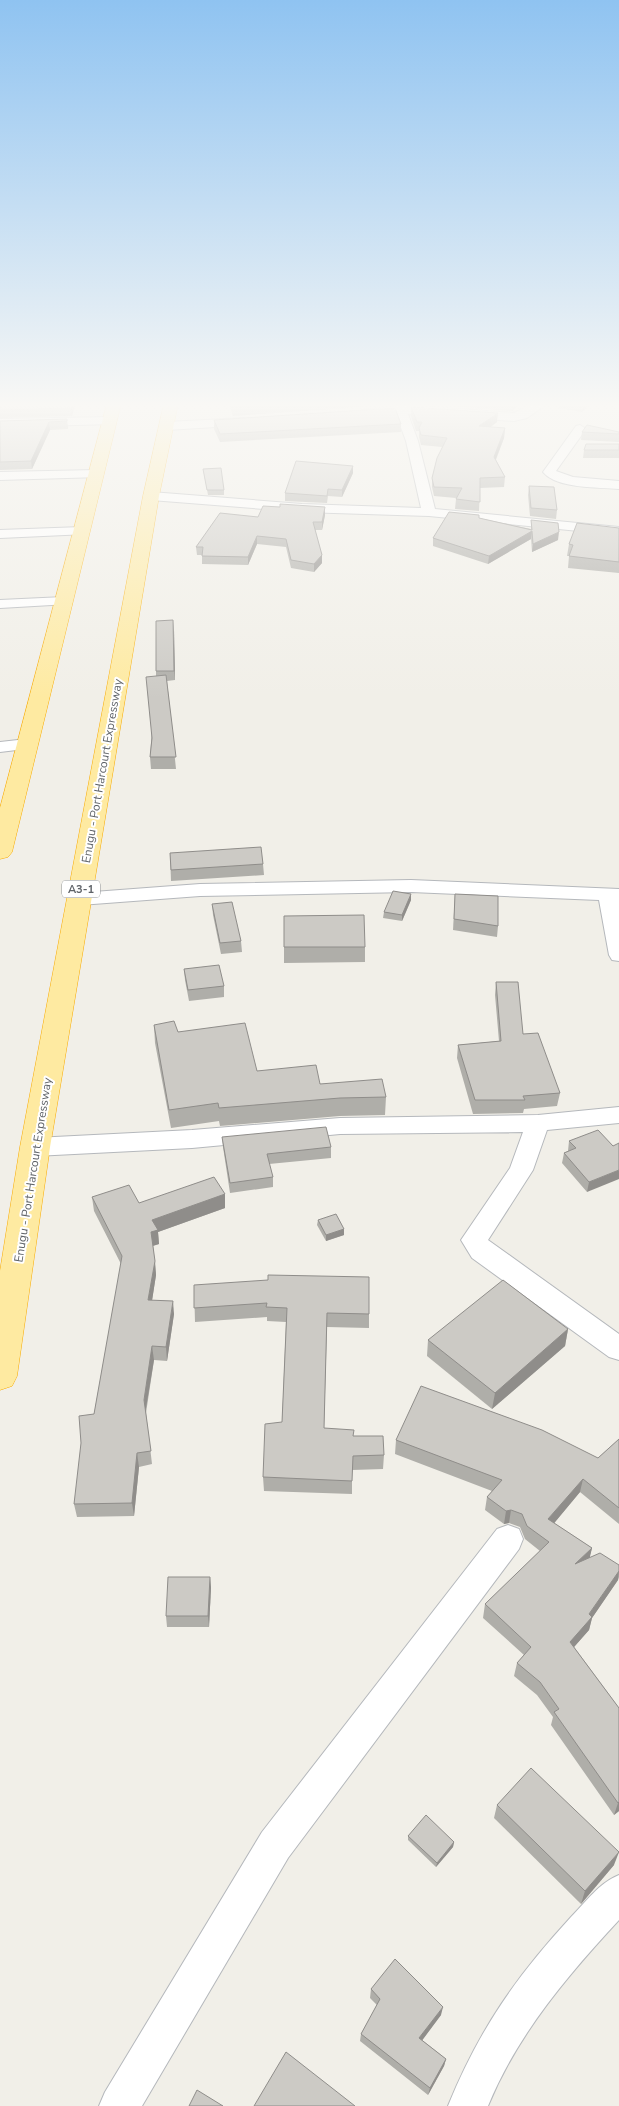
<svg xmlns="http://www.w3.org/2000/svg" width="619" height="2106" viewBox="0 0 619 2106" font-family="'Nunito Sans',sans-serif">
<rect width="100%" height="100%" fill="#f1efe8"/>
<g fill="none" stroke-linecap="round" stroke-linejoin="round">
<defs>
<g id="minor">
<polygon points="392,404 514,413 532,404 547,404 527,418 514,421 408,414 418,441 435,509 619,527 619,535 429,516 302,512 151,500 144,496 151,492 302,504 421,508 406,441 396,414 365,417 359,413 365,409 393,407"/>
<polygon points="110,417 116,421 114,424 0,427 0,419"/>
<polygon points="244,418 248,419 248,425 167,430 161,426 167,422"/>
<path d="M 580,425 L 586,429 L 556,471 L 573,477 L 619,481 L 619,489 C 598,487 557,489 543,472 L 576,426 Z"/>
<polygon points="96,470 101,471 102,474 101,477 0,480 0,472"/>
<polygon points="82,527 89,531 87,534 0,538 0,530"/>
<polygon points="64,597 71,601 69,604 0,608 0,600"/>
<polygon points="27,739 33,740 36,744 33,748 0,752 0,742"/>
<polygon points="411,880 619,889 619,961 612,960 609,955 599,900 411,892 200,896 80,905 73,903 70,899 73,895 80,893 200,884"/>
<polygon points="619,1107 619,1123 547,1130 533,1170 488,1240 619,1334 619,1360 609,1357 472,1258 461,1240 510,1168 523,1132 340,1134 192,1148 35,1156 26,1153 23,1147 26,1141 35,1138 192,1130 340,1118 538,1115"/>
<polygon points="508,1525 519,1529 523,1539 519,1549 288,1858 142,2106 99,2106 105,2092 262,1832 497,1529"/>
<path d="M 619,1875 L 619,1920 C 567,1976 517,2035 488,2106 L 448,2106 C 479,2030 515,1978 571,1917 C 586,1902 599,1883 619,1875 Z"/>
</g>
<g id="trunk">
<polygon points="107,404 121,404 12,852 8,857 0,859 0,808"/>
<polygon points="164,404 178,404 159,496 50,1147 17,1376 12,1386 0,1390 0,1271 20,1147 143,496"/>
</g>
</defs>
<use href="#minor" stroke="#b5b8bc" stroke-width="2"/>
<use href="#trunk" stroke="#f9ab00" stroke-width="1"/>
<use href="#minor" fill="#fff" fill-rule="evenodd"/>
<use href="#trunk" fill="#feeaa1" fill-rule="evenodd"/>
</g>
<g fill="#afaea9">
<polygon points="0,404 75,404 72,416 0,418"/>
<polygon points="229,404 391,404 390,405 233,416"/>
<polygon points="422,404 519,404 519,405 512,411"/>
<polygon points="559,404 591,404 582,412 559,408"/>
<polygon points="411,407 497,422 490,427 505,428 504,438 496,460 505,477 504,487 480,488 479,511 455,509 456,499 456,498 434,496 432,487 432,478 442,447 421,445 419,437 419,431 416,431 411,416"/>
<polygon points="67,419 68,427 68,429 50,430 32,469 0,470 0,421"/>
<polygon points="214,420 401,424 401,432 220,442 214,429"/>
<polygon points="582,432 619,432 619,442 581,440"/>
<polygon points="619,444 619,458 583,458 584,450"/>
<polygon points="353,466 353,473 342,497 328,496 327,503 285,501 285,493"/>
<polygon points="203,469 224,490 224,495 208,495"/>
<polygon points="529,486 557,510 556,519 530,516 528,495"/>
<polygon points="325,515 322,530 315,530 322,563 314,572 291,568 286,547 257,544 248,565 202,564 202,555 197,555 196,547 258,517"/>
<polygon points="479,518 531,529 531,520 558,540 532,552 531,539 488,564 433,546 433,538"/>
<polygon points="619,528 619,573 568,568 569,556 567,556 569,544"/>
<polygon points="174,630 175,680 167,681 176,769 151,769 150,757 156,676 156,671"/>
<polygon points="170,853 263,864 264,875 171,881"/>
<polygon points="411,894 411,900 402,921 383,918 384,912"/>
<polygon points="455,894 498,926 497,937 453,930"/>
<polygon points="212,904 241,941 242,952 221,954 213,915"/>
<polygon points="284,947 365,947 365,962 284,963"/>
<polygon points="184,969 224,986 224,997 189,1001 185,980"/>
<polygon points="496,982 523,1034 560,1093 557,1106 524,1109 523,1113 473,1114 457,1058 458,1045 499,1041 495,995"/>
<polygon points="154,1025 178,1032 257,1071 386,1097 385,1115 340,1116 220,1126 219,1121 171,1128 155,1043"/>
<polygon points="222,1137 331,1147 331,1158 269,1164 273,1177 273,1187 230,1193 223,1147"/>
<polygon points="569,1141 613,1146 587,1192 562,1163 564,1153 568,1151"/>
<polygon points="225,1194 225,1208 158,1232 159,1244 153,1246 156,1275 152,1300 174,1314 167,1361 154,1360 146,1413 152,1464 139,1467 134,1516 77,1517 74,1504 94,1414 121,1264 94,1211 92,1197 139,1203"/>
<polygon points="318,1220 344,1229 344,1235 326,1241 317,1225"/>
<polygon points="194,1285 369,1314 369,1328 327,1327 324,1428 353,1436 384,1455 383,1469 352,1470 352,1494 264,1491 263,1477 282,1422 286,1322 267,1321 267,1317 195,1322"/>
<polygon points="568,1329 565,1346 492,1409 427,1356 428,1340"/>
<polygon points="619,1439 619,1524 580,1492 554,1523 592,1548 589,1558 619,1565 619,1577 618,1580 592,1618 589,1630 574,1647 619,1708 619,1811 614,1815 551,1725 553,1717 537,1695 514,1676 517,1663 524,1655 483,1618 485,1604 540,1551 525,1539 520,1527 509,1523 504,1524 485,1510 487,1497 492,1491 395,1454 396,1440 598,1458"/>
<polygon points="210,1577 211,1588 209,1627 167,1627 166,1616"/>
<polygon points="497,1805 614,1865 581,1904 494,1818"/>
<polygon points="408,1836 454,1842 453,1847 436,1867 408,1840"/>
<polygon points="371,1989 441,2015 422,2040 446,2059 444,2066 428,2095 360,2041 361,2034 377,2005 370,1998"/>
</g>
<g fill="#8f8d8a">
<polygon points="72,404 75,404 72,416 71,408"/>
<polygon points="512,404 519,404 519,405 512,411"/>
<polygon points="583,404 591,404 582,412"/>
<polygon points="498,413 497,422 479,436 479,426"/>
<polygon points="49,422 50,430 32,469 31,461"/>
<polygon points="505,428 504,438 493,466 494,457"/>
<polygon points="353,466 353,473 342,497 342,490"/>
<polygon points="325,507 325,515 322,530 322,522"/>
<polygon points="532,531 531,539 488,564 489,556"/>
<polygon points="559,532 558,540 532,552 533,544"/>
<polygon points="257,536 257,544 248,565 248,557"/>
<polygon points="322,555 322,563 314,572 314,564"/>
<polygon points="173,620 174,630 175,680 174,671"/>
<polygon points="411,894 411,900 402,921 402,915"/>
<polygon points="619,1170 619,1179 587,1192 589,1182"/>
<polygon points="225,1194 225,1208 158,1232 159,1244 152,1246 151,1232 152,1220"/>
<polygon points="344,1229 344,1235 326,1241 326,1235"/>
<polygon points="155,1261 156,1275 150,1314 148,1300"/>
<polygon points="173,1301 174,1314 167,1361 166,1347"/>
<polygon points="568,1329 565,1346 492,1409 495,1393"/>
<polygon points="152,1346 154,1360 145,1414 144,1400"/>
<polygon points="137,1453 139,1467 134,1516 132,1503"/>
<polygon points="583,1479 580,1492 546,1533 548,1519"/>
<polygon points="511,1510 509,1523 504,1524 506,1511"/>
<polygon points="592,1548 589,1561 575,1564"/>
<polygon points="619,1571 618,1580 592,1618 589,1630 567,1655 570,1642"/>
<polygon points="210,1577 211,1588 209,1627 208,1616"/>
<polygon points="619,1802 619,1811 614,1815 618,1803"/>
<polygon points="454,1842 453,1847 436,1867 437,1863"/>
<polygon points="619,1852 614,1865 581,1904 585,1891"/>
<polygon points="443,2007 441,2015 418,2046 419,2038"/>
<polygon points="446,2059 444,2066 428,2095 430,2088"/>
</g>
<g fill="#cccac5" stroke="#8f8d8a">
<polygon points="0,404 72,404 71,408 0,410"/>
<polygon points="231,404 280,404 232,407"/>
<polygon points="411,407 498,413 479,426 505,428 494,457 505,477 480,478 480,502 456,499 462,488 434,487 432,478 437,458 447,438 421,435 419,428 422,422 417,422"/>
<polygon points="395,408 401,424 220,434 214,420"/>
<polygon points="67,419 67,421 49,422 31,461 0,462 0,421"/>
<polygon points="587,425 619,432 619,434 582,432"/>
<polygon points="586,444 619,444 619,450 584,450"/>
<polygon points="296,461 353,466 342,490 328,489 327,496 285,493"/>
<polygon points="221,468 224,490 207,490 203,469"/>
<polygon points="529,486 554,487 557,510 531,508"/>
<polygon points="280,504 325,507 322,522 313,522 322,555 314,564 291,560 286,539 257,536 248,557 202,556 203,547 196,547 220,513 258,517 263,506 280,507"/>
<polygon points="449,512 479,515 479,518 532,530 531,520 558,523 559,532 533,544 532,531 489,556 433,538"/>
<polygon points="577,523 619,528 619,562 569,556 573,545 569,544"/>
<polygon points="173,620 174,671 156,671 156,621"/>
<polygon points="166,675 176,757 150,757 152,738 146,677"/>
<polygon points="261,847 263,864 171,870 170,853"/>
<polygon points="393,891 411,894 402,915 384,912"/>
<polygon points="455,894 498,896 498,926 454,919"/>
<polygon points="232,902 241,941 220,943 212,904"/>
<polygon points="364,915 365,947 284,947 284,916"/>
<polygon points="219,965 224,986 188,990 184,969"/>
<polygon points="496,982 518,982 523,1034 538,1033 560,1093 523,1096 525,1100 475,1100 458,1045 501,1041"/>
<polygon points="174,1021 178,1032 245,1023 257,1071 316,1065 320,1084 382,1079 386,1097 340,1098 219,1108 218,1103 169,1110 154,1025"/>
<polygon points="326,1127 331,1147 267,1154 273,1177 230,1183 222,1137"/>
<polygon points="598,1130 613,1146 619,1143 619,1170 589,1182 564,1153 576,1148 569,1141"/>
<polygon points="214,1177 225,1194 152,1220 158,1230 151,1232 155,1261 148,1300 173,1301 166,1347 152,1346 144,1400 151,1451 137,1453 132,1503 74,1504 81,1443 79,1416 94,1414 122,1256 92,1197 129,1185 139,1203"/>
<polygon points="336,1214 344,1229 326,1235 318,1220"/>
<polygon points="268,1275 369,1277 369,1314 327,1313 324,1428 354,1430 353,1436 383,1436 384,1455 353,1456 352,1481 263,1477 265,1424 282,1422 287,1308 266,1307 267,1303 194,1308 194,1285 268,1280"/>
<polygon points="503,1280 568,1329 495,1393 428,1340"/>
<polygon points="421,1386 542,1430 598,1458 619,1439 619,1508 583,1479 548,1519 592,1548 575,1564 600,1553 619,1565 619,1571 589,1614 592,1617 570,1642 619,1708 619,1802 618,1803 554,1712 559,1709 540,1682 517,1663 531,1647 485,1604 549,1542 527,1526 522,1514 511,1510 506,1511 487,1497 502,1480 396,1440"/>
<polygon points="168,1577 210,1577 208,1616 166,1616"/>
<polygon points="531,1768 619,1852 585,1891 497,1805"/>
<polygon points="426,1815 454,1842 437,1863 408,1836"/>
<polygon points="395,1959 443,2007 419,2038 446,2059 430,2088 361,2034 380,1999 371,1989"/>
<polygon points="286,2052 355,2106 254,2106"/>
<polygon points="197,2090 223,2106 189,2106"/>
</g>
<linearGradient id="sky" x2="0" y2="1"><stop stop-color="#8fc3f1"/><stop offset="0.58" stop-color="#f9f8f5"/><stop offset="1" stop-color="#f9f8f5" stop-opacity="0"/></linearGradient>
<rect width="619" height="699" fill="url(#sky)"/>
<g text-anchor="middle" stroke-width="4" stroke-linejoin="round" paint-order="stroke">
<rect fill="#fff" stroke="#8f9295" stroke-width="1" x="62" y="880.5" width="38" height="17" rx="4"/>
<g font-size="11" font-weight="bold" fill="#5f6368">
<text x="81" y="893">A3-1</text>
</g>
<g font-size="12" fill="#5f6368" stroke="#fff">
<text transform="translate(102 771) rotate(-80)" y="4">Enugu - Port Harcourt Expressway</text>
<text transform="translate(33 1170) rotate(-81)" y="4">Enugu - Port Harcourt Expressway</text>
</g>
</g>
</svg>
